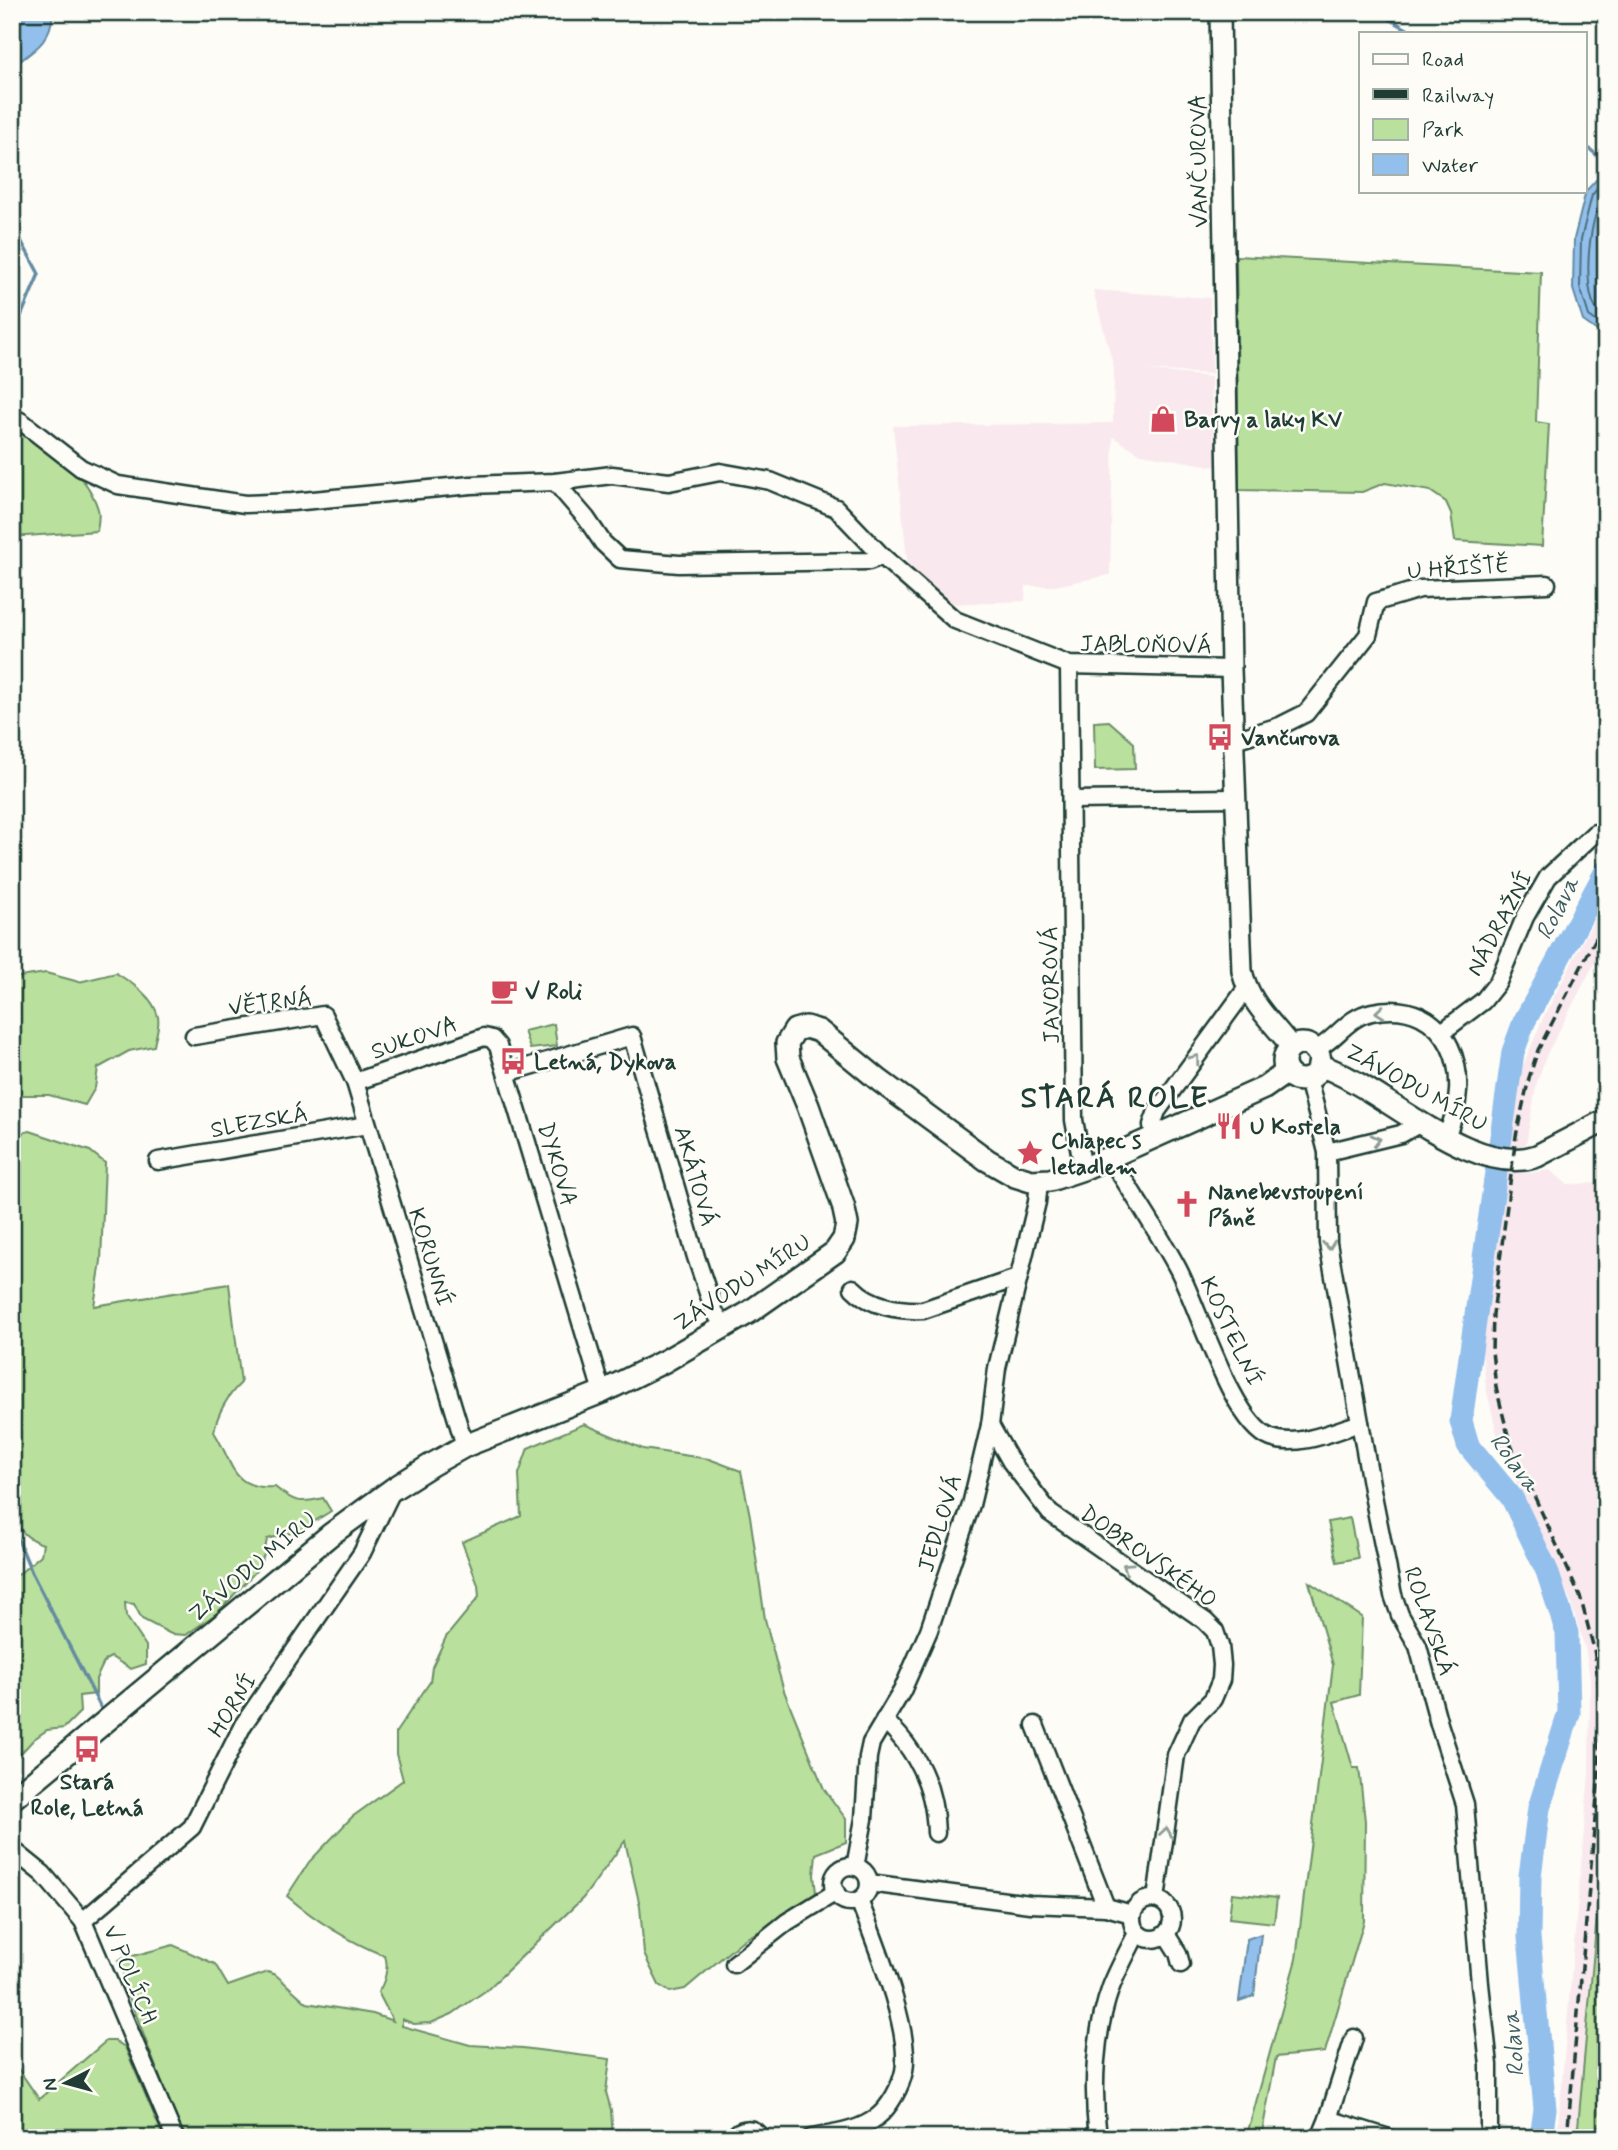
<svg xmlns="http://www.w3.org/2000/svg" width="1618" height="2150" viewBox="0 0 1618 2150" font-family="Mynerve,sans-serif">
<rect width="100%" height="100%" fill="#fdfcf7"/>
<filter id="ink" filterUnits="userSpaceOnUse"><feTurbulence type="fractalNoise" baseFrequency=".0143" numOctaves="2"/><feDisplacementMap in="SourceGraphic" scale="14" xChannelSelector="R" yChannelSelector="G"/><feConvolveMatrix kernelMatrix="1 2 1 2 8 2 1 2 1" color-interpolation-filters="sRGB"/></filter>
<g filter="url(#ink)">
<g fill="#f9e9ee">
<polygon points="1093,290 1210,298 1212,374 1144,370 1211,377 1212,414 1217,467 1141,454 1113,437 1110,575 1055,586 1026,586 1025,601 947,604 908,568 893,426 1113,423 1114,368"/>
<polygon points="1606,897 1606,941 1547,1054 1537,1082 1521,1172 1530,1173 1550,1170 1567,1184 1606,1183 1606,1838 1597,1904 1577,2138 1557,2138 1589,1773 1590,1679 1585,1648 1570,1600 1500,1446 1486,1388 1482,1351 1483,1313 1503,1158 1518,1077 1543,1018"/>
</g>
<g fill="#b9e09c" stroke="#6c8e68" stroke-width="2">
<polygon points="1236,256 1541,272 1536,422 1549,424 1542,546 1455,541 1451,513 1446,502 1430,491 1385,483 1362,492 1239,490"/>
<path d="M 12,423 C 45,444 86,469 98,509 C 100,515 98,524 97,531 L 12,537 Z"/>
<polygon points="1109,721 1134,743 1135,769 1095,770 1094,722"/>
<path d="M 46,973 L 79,982 L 116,973 C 132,983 154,997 158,1017 C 160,1026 155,1038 154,1046 L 129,1051 L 98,1068 L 95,1088 L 85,1105 L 49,1095 L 12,1095 L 12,978 Z"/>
<polygon points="554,1024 557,1046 530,1049 524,1031"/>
<path d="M 30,1131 L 90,1151 L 105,1163 L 101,1261 L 94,1306 L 229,1284 L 241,1383 C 228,1395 217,1414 214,1432 C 234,1463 230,1490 275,1487 C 293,1502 300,1504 323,1498 L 331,1511 L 299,1531 L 267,1539 L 264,1555 L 256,1571 L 217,1613 L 186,1635 L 171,1634 L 142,1619 L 134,1604 L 125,1603 L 126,1616 L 146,1646 L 146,1664 L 131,1669 L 111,1657 L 105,1660 L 96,1679 L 96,1694 L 79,1696 L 80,1712 L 64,1728 L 47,1730 L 34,1739 L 12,1763 L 12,1580 L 41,1555 L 43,1544 C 29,1540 18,1530 12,1515 L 12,1135 Z"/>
<path d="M 584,1424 L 643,1449 L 709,1459 L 741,1471 L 750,1516 L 765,1619 L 778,1670 L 784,1691 L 824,1789 L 846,1819 L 846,1842 L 816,1854 L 814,1875 L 816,1893 L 780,1920 L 743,1940 L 685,1989 L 670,1992 L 659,1985 L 644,1954 L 640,1906 L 625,1841 L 583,1898 L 488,1989 L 452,2014 L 431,2023 L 414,2024 L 402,2019 L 402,2026 L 470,2045 L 523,2048 L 610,2059 L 606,2092 L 611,2110 L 613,2138 L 187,2138 L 175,2117 L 128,1994 L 125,1978 L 118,1960 L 173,1945 L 215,1964 L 228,1986 L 268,1972 L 276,1975 L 307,2003 L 373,2014 L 393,2021 L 378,1992 C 385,1983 389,1966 385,1956 C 348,1941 316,1921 287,1896 L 309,1862 L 352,1817 L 403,1780 L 396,1754 L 396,1732 L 430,1682 L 432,1667 L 446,1637 L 479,1597 L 478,1585 L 462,1542 L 521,1516 L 519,1474 L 528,1448 Z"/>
<polygon points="1350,1518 1358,1558 1337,1562 1328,1522"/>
<polygon points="1309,1582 1362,1617 1359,1695 1334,1702 1353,1768 1359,1768 1365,1821 1364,1921 1325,2052 1276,2057 1261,2138 1246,2138 1296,1959 1333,1665"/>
<polygon points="1604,1838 1606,2138 1577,2138"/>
<polygon points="1232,1893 1277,1898 1274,1923 1229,1918"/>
<polygon points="106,2041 115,2041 125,2047 164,2138 12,2138 12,2060 39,2099"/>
</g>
<g fill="#92bfec" stroke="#648ba2" stroke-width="2">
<path d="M 12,12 L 53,12 C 51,42 35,50 12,67 Z"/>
<polygon points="1606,169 1606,333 1603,335 1583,321 1573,289 1574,239 1586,191"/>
<polygon points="1261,1934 1254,1996 1239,2001 1247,1939"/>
</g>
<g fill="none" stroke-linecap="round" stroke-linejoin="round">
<g stroke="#4d717e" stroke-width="2">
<polyline points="1606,179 1592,195 1581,239 1580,287 1589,316 1606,328"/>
<path d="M 1606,192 C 1589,212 1581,289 1597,310 C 1597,311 1605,317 1606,317"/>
<path d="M 1606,220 C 1599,248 1596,276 1606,304"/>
</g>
<g stroke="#648ba2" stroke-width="3.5">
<polyline points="1377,12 1414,33"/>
<polyline points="1585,145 1606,163"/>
<polyline points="12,224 39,274 21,316 12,328"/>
<polyline points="12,1525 32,1573 104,1714"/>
</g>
<polyline stroke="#92bfec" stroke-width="23" points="1541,2138 1545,2109 1529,1937 1530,1876 1539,1808 1569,1713 1567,1633 1547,1571 1512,1498 1468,1445 1461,1421 1513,1052 1524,1022 1606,871"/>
<defs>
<g id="minor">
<polyline points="12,417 22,422 81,468 118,485 245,504 292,502 471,485 555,482 612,475 669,482 720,472 770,481 836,508 882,556 955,620 1069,665 1231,669"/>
<polyline points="555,482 586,518 603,543 620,559 679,564 869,561 882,556"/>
<polyline points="1069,665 1074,1120 1083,1169"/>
<polyline points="1234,740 1280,726 1306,713 1368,635 1376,602 1420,589 1547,584"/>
<polyline points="1072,800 1235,798"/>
<polyline points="1442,1032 1483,1001 1498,982 1525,917 1548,877 1595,833"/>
<polyline points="194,1036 323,1015 355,1082 465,1446"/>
<path d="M 1315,1050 C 1336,1040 1347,1017 1372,1012 C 1450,996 1477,1078 1445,1137"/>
<polyline points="507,1073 632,1036 696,1257 714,1311 724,1326"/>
<polyline points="1308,1079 1327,1152 1328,1243 1373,1495 1393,1595 1400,1615 1418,1646 1439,1724 1465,1804 1480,1984 1489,2065 1489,2138"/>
<polyline points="355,1082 484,1037 492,1039 498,1046 602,1392"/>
<polyline points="1154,1138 1152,1125 1157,1111 1246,989"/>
<polyline points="1327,1152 1401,1134 1422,1122"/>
<path d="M 1110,1158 C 1133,1194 1157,1230 1177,1267 C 1198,1305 1232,1424 1271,1438 C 1298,1448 1335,1431 1360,1423"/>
<polyline points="158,1161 367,1125"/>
<path d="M 853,1288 C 870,1306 899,1311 923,1310 L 1017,1278"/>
<polyline points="990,1425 1011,1462 1050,1513 1205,1621 1215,1631 1220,1646 1222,1665 1221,1680 1213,1699 1192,1720 1176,1755 1156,1899"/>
<path d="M 884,1720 C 917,1750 935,1788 936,1833"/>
<polyline points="1035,1725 1106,1907"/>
<polyline points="12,1849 43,1874 83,1921 175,2138"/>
<circle cx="851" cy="1884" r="18"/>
<polyline points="855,1867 864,1819 868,1757 871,1743 902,1691 929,1630 971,1505 990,1425 997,1368 1037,1202 1039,1181"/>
<polyline points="869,1883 1030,1904 1106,1907 1132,1914"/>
<circle cx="1152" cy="1919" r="20"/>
<polyline points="83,1921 192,1827 243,1725 362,1553 392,1491"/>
<polyline points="1166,1934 1178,1953 1181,1964"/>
<polyline points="734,1964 787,1922 836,1892"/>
<polyline points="1354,2038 1328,2119 1389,2138"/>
<path d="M 733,2138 C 740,2127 754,2126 761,2138"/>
<path d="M 811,2138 C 833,2134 860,2131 877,2117 C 890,2107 901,2086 904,2071 C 912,2030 874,1940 859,1900"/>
<path d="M 1098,2138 C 1092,2089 1094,2034 1111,1987 C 1118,1969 1128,1951 1137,1933"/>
<polyline points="1320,2138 1328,2119"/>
</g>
<path id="tertiary" d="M 1220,12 L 1231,669 L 1242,971 C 1250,1005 1272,1021 1292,1048"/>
<g id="secondary">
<circle cx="1302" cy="1062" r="18"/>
<path d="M 1319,1065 C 1382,1086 1471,1179 1537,1156 L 1606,1120"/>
<polyline points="12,1799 330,1535 393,1489 431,1465 465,1446 602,1392 665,1361 748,1313 835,1252 844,1239 847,1224 843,1205 808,1106 788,1058 787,1043 795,1030 806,1027 819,1031 880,1081 987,1160 1015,1176 1031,1181 1050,1180 1083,1169 1264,1088 1287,1072"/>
</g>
</defs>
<use href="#minor" stroke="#1f3d34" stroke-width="21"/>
<use href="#tertiary" stroke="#1f3d34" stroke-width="24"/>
<use href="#secondary" stroke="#1f3d34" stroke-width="26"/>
<use href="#minor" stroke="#fdfcf7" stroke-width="16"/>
<use href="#tertiary" stroke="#fdfcf7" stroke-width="19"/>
<use href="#secondary" stroke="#fdfcf7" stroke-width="21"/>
<polyline stroke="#1f3d34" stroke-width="3.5" stroke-dasharray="10 5" stroke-linecap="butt" points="1567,2138 1599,1774 1600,1694 1594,1649 1580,1596 1510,1443 1496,1387 1492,1351 1493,1314 1516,1136 1529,1078 1538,1050 1606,919"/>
</g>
<defs><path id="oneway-chevron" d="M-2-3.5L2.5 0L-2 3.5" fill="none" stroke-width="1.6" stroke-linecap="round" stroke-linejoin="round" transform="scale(1.75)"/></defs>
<g stroke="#8e9c96">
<use href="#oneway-chevron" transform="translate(1380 1012) rotate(175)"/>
<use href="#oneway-chevron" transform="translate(1195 1059) rotate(-53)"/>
<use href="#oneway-chevron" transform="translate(1376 1140) rotate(-14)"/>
<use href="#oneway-chevron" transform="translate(1329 1245) rotate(84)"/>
<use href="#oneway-chevron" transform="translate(1127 1567) rotate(-146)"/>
<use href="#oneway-chevron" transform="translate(1166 1832) rotate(-81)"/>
</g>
</g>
<defs>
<symbol id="shop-bare" viewBox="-9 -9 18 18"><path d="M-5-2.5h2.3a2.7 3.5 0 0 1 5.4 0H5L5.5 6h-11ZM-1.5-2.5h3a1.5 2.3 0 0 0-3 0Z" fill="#d1495b" stroke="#fdfcf7" stroke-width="2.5" paint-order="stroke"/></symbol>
<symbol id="bus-bare" viewBox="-9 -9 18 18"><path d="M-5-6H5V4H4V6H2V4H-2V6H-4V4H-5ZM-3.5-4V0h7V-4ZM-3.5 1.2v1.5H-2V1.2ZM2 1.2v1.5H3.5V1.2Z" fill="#d1495b" stroke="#fdfcf7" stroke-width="2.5" paint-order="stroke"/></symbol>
<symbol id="cafe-bare" viewBox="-9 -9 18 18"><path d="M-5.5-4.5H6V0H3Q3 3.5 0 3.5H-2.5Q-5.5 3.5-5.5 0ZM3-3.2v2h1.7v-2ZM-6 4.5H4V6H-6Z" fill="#d1495b" stroke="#fdfcf7" stroke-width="2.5" paint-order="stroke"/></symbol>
<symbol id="restaurant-bare" viewBox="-9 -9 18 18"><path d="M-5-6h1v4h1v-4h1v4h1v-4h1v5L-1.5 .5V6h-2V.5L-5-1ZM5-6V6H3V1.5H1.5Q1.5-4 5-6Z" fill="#d1495b" stroke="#fdfcf7" stroke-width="2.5" paint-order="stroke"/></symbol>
<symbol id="sight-bare" viewBox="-9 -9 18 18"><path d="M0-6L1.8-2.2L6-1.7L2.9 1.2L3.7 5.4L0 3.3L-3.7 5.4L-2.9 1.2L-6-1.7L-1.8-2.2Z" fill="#d1495b" stroke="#fdfcf7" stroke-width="2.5" paint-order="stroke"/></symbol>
<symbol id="church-bare" viewBox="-9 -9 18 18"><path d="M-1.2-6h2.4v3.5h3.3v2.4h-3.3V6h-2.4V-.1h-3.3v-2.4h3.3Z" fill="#d1495b" stroke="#fdfcf7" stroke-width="2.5" paint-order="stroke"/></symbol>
</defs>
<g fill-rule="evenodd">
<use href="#shop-bare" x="1144" y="400" width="38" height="38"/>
<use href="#bus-bare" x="1201" y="718" width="38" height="38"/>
<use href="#cafe-bare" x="485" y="972" width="38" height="38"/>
<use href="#bus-bare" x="494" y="1042" width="38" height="38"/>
<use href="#restaurant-bare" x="1210" y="1107" width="38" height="38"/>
<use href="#sight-bare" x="1011" y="1134" width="38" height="38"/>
<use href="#church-bare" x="1168" y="1185" width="38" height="38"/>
<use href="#bus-bare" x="68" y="1730" width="38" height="38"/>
</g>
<g text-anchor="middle" stroke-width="5" stroke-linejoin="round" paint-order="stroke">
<g font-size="23" fill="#1f3d34" stroke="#fdfcf7">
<text transform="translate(1198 161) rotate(-91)" y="8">VANČUROVA</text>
<text transform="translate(1458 567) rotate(-4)" y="8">U HŘIŠTĚ</text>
<text transform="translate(1146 644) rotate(1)" y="8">JABLOŇOVÁ</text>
<text transform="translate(1499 923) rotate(-62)" y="8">NÁDRAŽNÍ</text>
<text transform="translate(1050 985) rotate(-91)" y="8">JAVOROVÁ</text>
<text transform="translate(270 1002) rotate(-7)" y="8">VĚTRNÁ</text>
<text transform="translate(414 1037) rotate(-19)" y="8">SUKOVA</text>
<text transform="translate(1417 1087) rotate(29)" y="8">ZÁVODU MÍRU</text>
<text transform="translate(259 1121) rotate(-10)" y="8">SLEZSKÁ</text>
<text transform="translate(558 1164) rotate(73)" y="8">DYKOVA</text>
<text transform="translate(696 1176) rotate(74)" y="8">AKÁTOVÁ</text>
<text transform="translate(431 1257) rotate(73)" y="8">KORUNNÍ</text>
<text transform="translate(742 1282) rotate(-33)" y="8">ZÁVODU MÍRU</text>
<text transform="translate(1232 1331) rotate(65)" y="8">KOSTELNÍ</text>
<text transform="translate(939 1523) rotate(-73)" y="8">JEDLOVÁ</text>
<text transform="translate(1149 1556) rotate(35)" y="8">DOBROVSKÉHO</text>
<text transform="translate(252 1566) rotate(-40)" y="8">ZÁVODU MÍRU</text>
<text transform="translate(1430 1621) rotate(71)" y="8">ROLAVSKÁ</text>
<text transform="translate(232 1705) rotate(-58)" y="8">HORNÍ</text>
<text transform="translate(131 1974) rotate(67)" y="8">V POLÍCH</text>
</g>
<g font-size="23" font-weight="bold" fill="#1f3d34" stroke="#fdfcf7" text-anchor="start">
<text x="1184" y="427">Barvy a laky KV</text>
<text x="1241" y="745">Vančurova</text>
<text x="525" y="999">V Roli</text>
<text x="534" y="1069">Letná, Dykova</text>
<text x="1250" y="1134">U Kostela</text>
<text x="1051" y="1148">Chlapec s<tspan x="1051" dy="26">letadlem</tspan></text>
<text x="1208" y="1199">Nanebevstoupení<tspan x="1208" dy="26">Páně</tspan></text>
<text x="87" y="1789" text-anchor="middle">Stará<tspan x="87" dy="26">Role, Letná</tspan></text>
</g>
<g font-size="24" font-style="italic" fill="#3c5e62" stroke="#fdfcf7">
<text transform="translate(1557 908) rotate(-63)" y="8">Rolava</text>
<text transform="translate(1515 1462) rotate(54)" y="8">Rolava</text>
<text transform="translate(1513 2044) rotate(-95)" y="8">Rolava</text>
</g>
<g font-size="30" font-weight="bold" letter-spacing="2" fill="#1f3d34" stroke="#fdfcf7">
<text x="1115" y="1107">STARÁ ROLE</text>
</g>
</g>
<rect width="1618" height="2150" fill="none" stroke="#fdfcf7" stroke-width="42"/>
<rect x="21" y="21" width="1576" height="2108" fill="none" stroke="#1f3d34" stroke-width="2.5" filter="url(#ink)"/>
<rect x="1359" y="32" width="228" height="161" fill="#fdfcf7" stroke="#a4b0a9" stroke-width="2"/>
<rect x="1373" y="54" width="35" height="10" fill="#fdfcf7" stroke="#a4b0a9" stroke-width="2"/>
<text x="1422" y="66" font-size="21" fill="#1f3d34">Road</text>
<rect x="1373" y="89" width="35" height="10" fill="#1f3d34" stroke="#a4b0a9" stroke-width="2"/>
<text x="1422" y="102" font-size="21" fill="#1f3d34">Railway</text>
<rect x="1373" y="119" width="35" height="21" fill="#b9e09c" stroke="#a4b0a9" stroke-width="2"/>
<text x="1422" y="136" font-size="21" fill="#1f3d34">Park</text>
<rect x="1373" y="154" width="35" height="21" fill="#92bfec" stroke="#a4b0a9" stroke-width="2"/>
<text x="1422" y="172" font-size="21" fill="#1f3d34">Water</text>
<g transform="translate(66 2083) rotate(264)" stroke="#fdfcf7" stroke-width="5" paint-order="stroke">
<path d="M0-5L12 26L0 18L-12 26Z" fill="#1f3d34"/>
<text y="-10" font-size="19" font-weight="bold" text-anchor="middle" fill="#1f3d34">N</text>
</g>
</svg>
